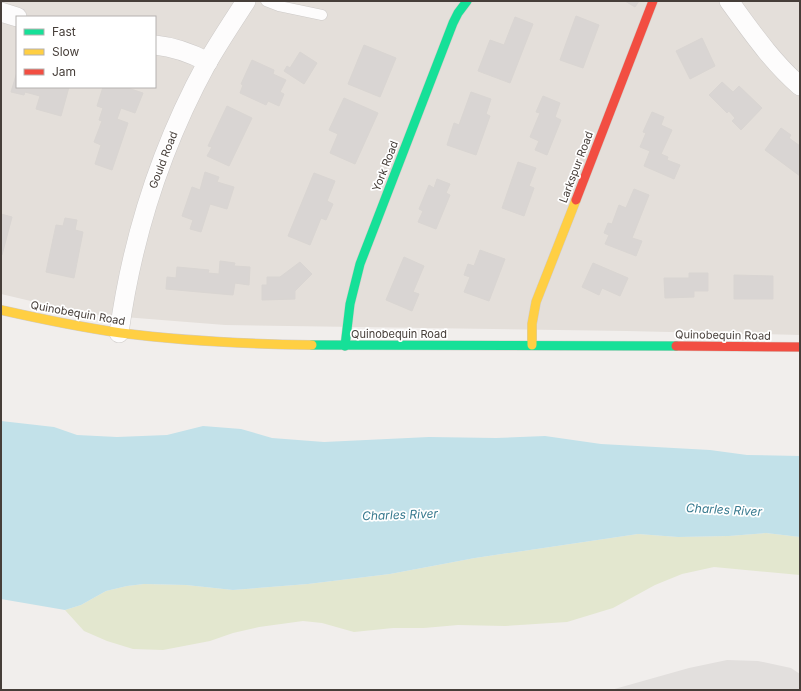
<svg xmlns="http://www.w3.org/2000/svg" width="801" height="691" viewBox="0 0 801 691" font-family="Inter,sans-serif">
<rect width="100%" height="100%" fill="#f1eeec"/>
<path fill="#e4dfda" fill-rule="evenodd" d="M 1,1 L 800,1 L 800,335 L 627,331 L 225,325 L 86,314 L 1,294 ZM 17,17 L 155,17 L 155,87 L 17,87 Z"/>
<polygon fill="#e3e7cf" points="766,533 800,537 800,575 714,567 682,574 655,585 613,608 567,622 505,626 458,625 424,628 393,628 354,632 322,623 303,621 259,627 233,633 210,641 163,650 133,649 107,641 84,631 65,610 81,605 106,591 127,586 144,584 186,585 233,590 308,584 390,574 475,558 638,534 678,537 729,536"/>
<polygon fill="#e2dfdd" points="727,660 758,661 791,668 800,674 800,690 611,690 689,668"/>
<polygon fill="#c2e1e9" points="1,421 54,427 77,435 117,437 167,435 203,426 241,429 272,438 324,442 429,437 496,438 545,436 601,444 710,450 747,455 800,456 800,537 766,533 729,536 678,537 638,534 475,558 390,574 308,584 233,590 186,585 144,584 127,586 106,591 81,605 65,610 1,599"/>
<g fill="#d9d5d3" stroke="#d9d5d2">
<polygon points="625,1 639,1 635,7"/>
<polygon points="576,16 599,25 583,68 560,60"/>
<polygon points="515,17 533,24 510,83 478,71 490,40 504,45"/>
<polygon points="702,38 715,66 690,79 676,51"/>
<polygon points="364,45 396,58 380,97 348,84"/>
<polygon points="300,52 317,63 304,84 284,71 287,66 290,68"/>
<polygon points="252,60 274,70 273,74 286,80 280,92 284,94 279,106 268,101 266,105 240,93 243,85 241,84"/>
<polygon points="17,72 17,87 69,87 61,116 36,109 40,96 25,92 24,95 11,92"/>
<polygon points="722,82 733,92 739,86 762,108 741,130 732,121 735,118 729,111 727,113 709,95"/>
<polygon points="103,87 125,87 143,93 135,113 121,108 117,119 128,123 112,170 95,164 101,145 94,142 102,121 99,120 103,108 97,106"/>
<polygon points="471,92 491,99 486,114 490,116 476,155 447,145 454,123 459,125"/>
<polygon points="543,96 560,103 555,117 561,120 547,155 535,150 539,141 530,137 540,113 536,112"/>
<polygon points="344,98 378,113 355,164 330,153 338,134 329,130"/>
<polygon points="227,106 252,118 229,166 207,156 212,147 208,146"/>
<polygon points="652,112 664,117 661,125 672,130 661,154 668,157 667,160 680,165 674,179 644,166 650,151 640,147 646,133 643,132"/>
<polygon points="781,128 791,135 789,138 800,146 800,176 765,150"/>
<polygon points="518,162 536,168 529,186 534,188 524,216 502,208"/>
<polygon points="205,172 219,177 217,182 234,187 227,209 210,204 201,232 190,229 193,220 182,216 192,187 200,190"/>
<polygon points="314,173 335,181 327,201 333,204 326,220 321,218 310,245 288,236"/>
<polygon points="437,179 450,184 446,193 450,195 436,229 418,222 423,211 419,209 429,185 434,188"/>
<polygon points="634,189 649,195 632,238 642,241 636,256 605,244 609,235 604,233 608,223 612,224 619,205 626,208"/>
<polygon points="1,214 12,217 2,255 1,255"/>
<polygon points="65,218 77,220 75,230 83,232 74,278 46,272 56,225 63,226"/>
<polygon points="480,250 505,259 489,301 464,292 470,277 464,275 468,264 474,266"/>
<polygon points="404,257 424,266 413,292 419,294 412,311 386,300"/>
<polygon points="220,261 235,263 234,266 250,267 249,285 235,283 233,295 166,289 167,277 176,278 177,267 209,270 208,273 219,274"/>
<polygon points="300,262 312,274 295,291 295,299 262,300 262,285 267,285 267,277 280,277"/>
<polygon points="593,263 628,278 620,296 602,288 599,295 582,287"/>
<polygon points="689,273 708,273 708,291 694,291 694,297 665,298 664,278 689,278"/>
<polygon points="734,275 773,276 773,299 734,299"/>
</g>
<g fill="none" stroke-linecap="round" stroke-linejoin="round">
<defs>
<polyline id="lane" points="266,1 279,6 322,15"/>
<g id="street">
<path d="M 729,1 C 751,31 772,62 800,86"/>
<polyline points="1,12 17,17"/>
<path d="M 155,45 C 174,47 191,53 208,62"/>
<path d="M 119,333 C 132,238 161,147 207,63 C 219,42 233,21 246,1"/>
</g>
<g id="fast">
<polyline points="312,345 676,346"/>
<polyline points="345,346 350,304 360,264 453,23 458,13 467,1"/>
</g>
<g id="slow">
<path d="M 1,310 C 41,319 80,327 121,333 C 184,341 248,344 312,345"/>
<polyline points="532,345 532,324 536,302 576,200"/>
</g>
<g id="jam">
<polyline points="576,200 653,1"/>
<polyline points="676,346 800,347"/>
</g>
</defs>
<use href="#lane" stroke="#cdcac8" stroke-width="11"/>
<use href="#street" stroke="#cdcac8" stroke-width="20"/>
<use href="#fast" stroke="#d1cbc5" stroke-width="10"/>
<use href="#slow" stroke="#d1cbc5" stroke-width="10"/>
<use href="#jam" stroke="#d1cbc5" stroke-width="10"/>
<use href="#lane" stroke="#fdfcfc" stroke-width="10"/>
<use href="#street" stroke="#fdfcfc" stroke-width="19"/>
<use href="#fast" stroke="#16e098" stroke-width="9"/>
<use href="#slow" stroke="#ffcf43" stroke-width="9"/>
<use href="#jam" stroke="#f24e42" stroke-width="9"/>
</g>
<g text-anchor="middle" stroke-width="3.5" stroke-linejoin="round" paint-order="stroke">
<g font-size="11" fill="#463e39" stroke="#fff">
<text transform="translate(163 160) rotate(-69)" y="4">Gould Road</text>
<text transform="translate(385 166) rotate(-69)" y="4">York Road</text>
<text transform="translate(576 167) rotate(-69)" y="4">Larkspur Road</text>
<text transform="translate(78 313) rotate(10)" y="4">Quinobequin Road</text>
<text x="399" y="338">Quinobequin Road</text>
<text transform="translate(723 335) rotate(1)" y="4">Quinobequin Road</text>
</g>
<g font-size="12" font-style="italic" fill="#387a8f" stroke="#fff">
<text transform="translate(724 510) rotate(3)" y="4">Charles River</text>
<text transform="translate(400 515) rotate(-2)" y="4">Charles River</text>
</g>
</g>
<rect width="801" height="691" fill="none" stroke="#463e39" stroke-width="4"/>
<rect x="16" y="16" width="140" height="72" fill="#ffffff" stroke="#b5b2b0"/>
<rect x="24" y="29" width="20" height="6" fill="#16e098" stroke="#b5b2b0"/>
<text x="52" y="36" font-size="12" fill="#463e39">Fast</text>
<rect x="24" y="49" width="20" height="6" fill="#ffcf43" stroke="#b5b2b0"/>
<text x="52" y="56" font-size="12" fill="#463e39">Slow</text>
<rect x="24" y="69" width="20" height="6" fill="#f24e42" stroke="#b5b2b0"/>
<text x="52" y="76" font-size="12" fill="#463e39">Jam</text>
</svg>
